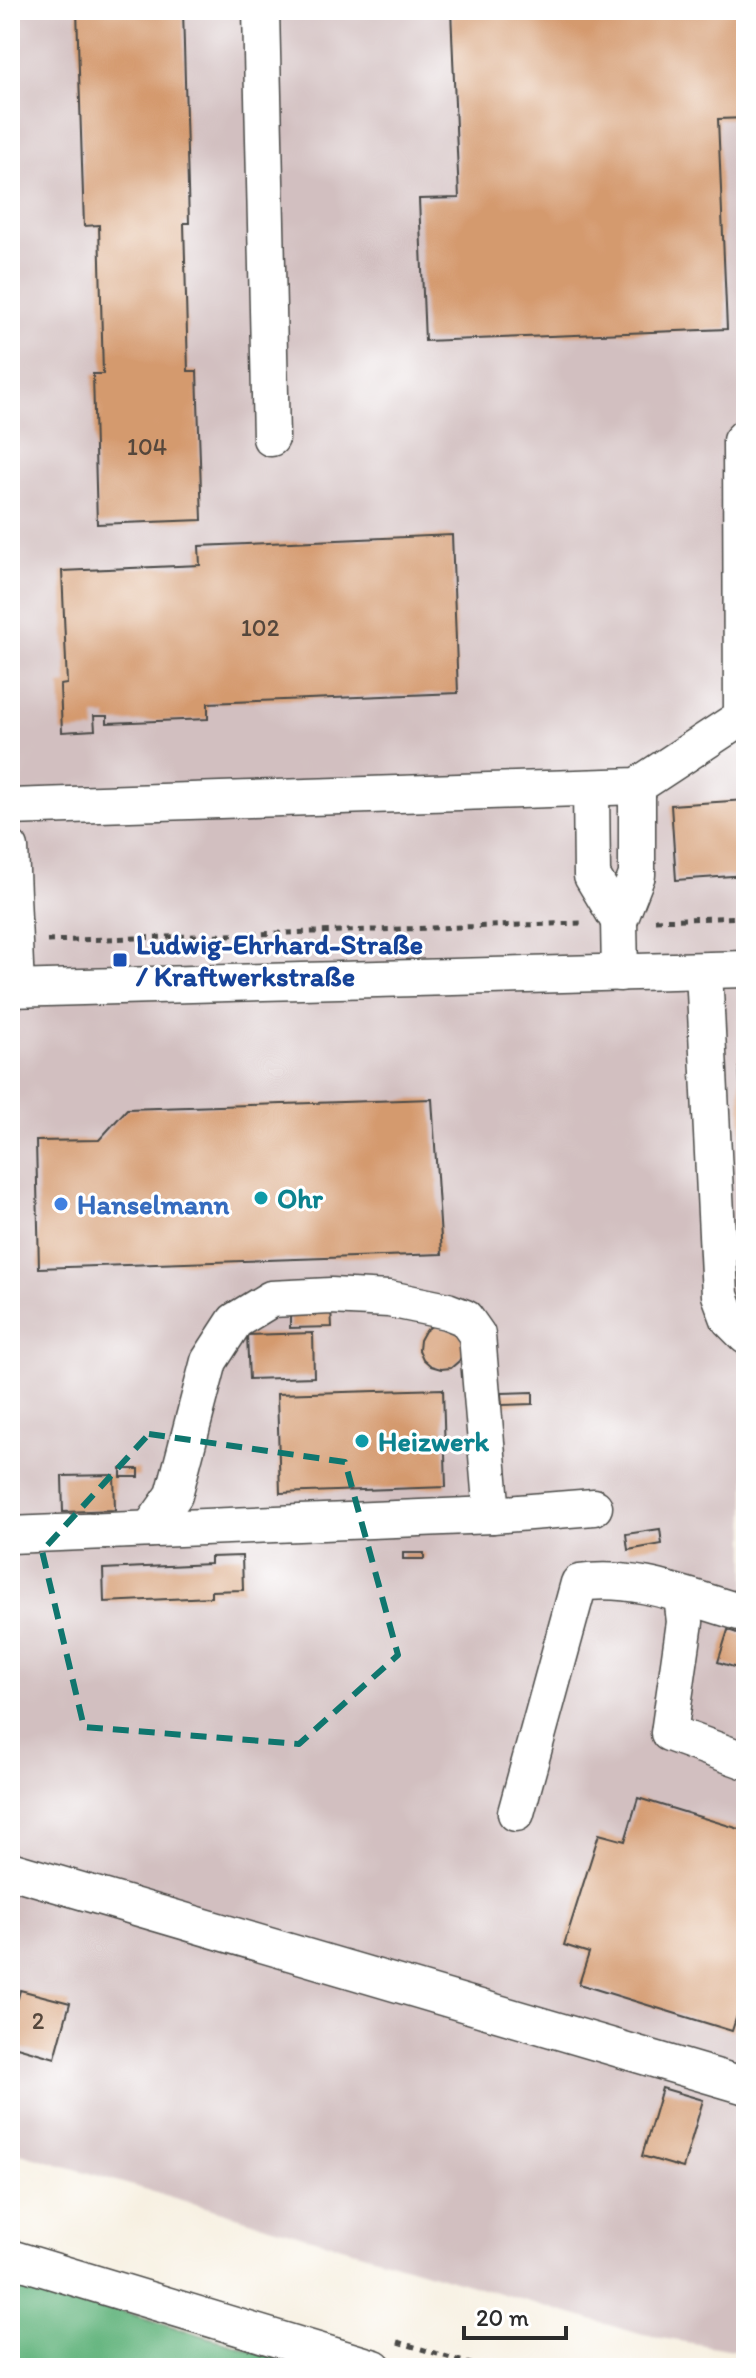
<svg xmlns="http://www.w3.org/2000/svg" width="756" height="2378" viewBox="0 0 756 2378" font-family="Itim,sans-serif">
<rect width="100%" height="100%" fill="#fff"/>
<filter id="ink" filterUnits="userSpaceOnUse"><feTurbulence type="fractalNoise" baseFrequency=".0125" numOctaves="2"/><feDisplacementMap in="SourceGraphic" scale="16" xChannelSelector="R" yChannelSelector="G"/><feConvolveMatrix kernelMatrix="1 2 1 2 8 2 1 2 1" color-interpolation-filters="sRGB"/></filter>
<filter id="wash" filterUnits="userSpaceOnUse"><feTurbulence type="fractalNoise" baseFrequency=".006" numOctaves="4" result="noise"/><feDisplacementMap in="SourceGraphic" scale="32" xChannelSelector="R" yChannelSelector="G"/><feGaussianBlur stdDeviation="1.8" result="paint"/><feColorMatrix in="noise" values="0 0 0 0 0 0 0 0 0 0 0 0 0 0 0 0 0 1.4 0 .05"/><feComposite in="paint" operator="in"/></filter>
<g filter="url(#wash)">
<rect width="100%" height="100%" fill="#f7f0e1"/>
<polygon fill="#d2bfc0" points="10,10 746,10 746,2352 643,2335 10,2150"/>
<polygon fill="#66b680" stroke="#487056" stroke-width="2" points="10,2278 312,2368 10,2368"/>
<g id="blocks">
<g fill="#d49a6e">
<polygon points="77,10 183,10 189,223 184,223 188,371 197,371 202,520 97,524 93,374 103,374 99,225 84,226"/>
<polygon points="451,10 746,10 746,118 718,119 727,329 425,341 419,199 459,198"/>
<polygon points="452,535 458,693 208,703 208,719 107,723 107,716 94,716 95,730 62,732 60,685 67,684 62,571 200,565 199,546"/>
<polygon points="746,800 746,875 676,880 671,805"/>
<polygon points="746,1054 746,1175 743,1175 739,1055"/>
<polygon points="432,1099 442,1254 39,1268 36,1141 99,1140 127,1109"/>
<polygon points="331,1308 332,1327 290,1328 290,1309"/>
<polygon points="433,1325 461,1333 464,1352 459,1361 451,1368 441,1369 431,1366 423,1359 419,1350 420,1340 425,1331"/>
<polygon points="313,1333 314,1377 249,1379 247,1335"/>
<polygon points="443,1389 446,1487 280,1493 277,1394"/>
<polygon points="533,1392 533,1404 502,1405 501,1393"/>
<rect x="121" y="1469" width="18" height="8"/>
<polygon points="114,1475 115,1510 63,1512 62,1476"/>
<polygon points="660,1529 662,1544 628,1550 626,1534"/>
<rect x="403" y="1553" width="21" height="6"/>
<polygon points="242,1556 243,1590 211,1591 211,1597 104,1602 103,1569 210,1564 210,1557"/>
<polygon points="728,1630 746,1636 746,1671 718,1662"/>
<polygon points="638,1798 746,1831 746,2001 742,2000 732,2031 579,1984 589,1953 564,1945 599,1834 625,1841"/>
<polygon points="20,1990 70,2003 55,2058 10,2045 10,1996 18,1998"/>
<polygon points="662,2088 703,2100 683,2168 642,2156"/>
</g>
</g>
</g>
<g filter="url(#ink)">
<use href="#blocks" fill-opacity="0" stroke="#4a4946" stroke-width="2"/>
<g fill="none" stroke-linecap="round" stroke-linejoin="round">
<defs>
<g id="minor">
<polyline points="261,10 271,438"/>
<polyline points="591,788 592,876 619,921"/>
<polyline points="10,807 637,786 742,717 741,441 746,436"/>
<polyline points="10,848 16,989"/>
<polyline points="704,971 720,1295 729,1319 746,1336"/>
<polyline points="620,973 619,921 637,875 637,786"/>
<polyline points="10,989 746,969"/>
<polyline points="150,1529 174,1495 209,1361 235,1321 271,1299 331,1296 389,1299 447,1311 465,1318 477,1335 492,1515"/>
<polyline points="10,1535 492,1515 594,1507"/>
<polyline points="682,1596 685,1622 669,1733 746,1761"/>
<path d="M 516,1813 L 579,1583 C 636,1574 692,1599 746,1614"/>
<polyline points="10,1870 746,2086"/>
<polyline points="10,2258 374,2368"/>
</g>
</defs>
<use href="#minor" stroke="#4a4946" stroke-width="39"/>
<g stroke="#4a4946" stroke-width="5" stroke-dasharray="6 6" stroke-linecap="butt">
<polyline points="655,920 746,917"/>
<polyline points="47,941 581,923"/>
<polyline points="398,2342 484,2368"/>
</g>
<use href="#minor" stroke="#fff" stroke-width="36"/>
</g>
</g>
<path fill="none" stroke="#0f766e" stroke-width="6" stroke-dasharray="16 10" stroke-linejoin="round" d="M 149,1434 L 345,1462 L 398,1655 L 299,1744 L 84,1727 L 42,1551 Z"/>
<rect fill="#1a4fb4" stroke="#fff" stroke-width="3" x="112" y="952" width="16" height="16" rx="4"/>
<g fill="#0f9aa8" stroke="#fff" stroke-width="3">
<circle cx="261" cy="1198" r="8"/>
<circle cx="362" cy="1441" r="8"/>
</g>
<circle fill="#3f7fe0" stroke="#fff" stroke-width="3" cx="61" cy="1204" r="8"/>
<g text-anchor="middle" stroke-width="6" stroke-linejoin="round" paint-order="stroke">
<g font-size="24" fill="#55473c">
<text x="147" y="455">104</text>
<text x="260" y="636">102</text>
<text x="38" y="2029">2</text>
</g>
<g font-size="28" font-weight="bold" fill="#164399" stroke="#fff" text-anchor="start">
<text x="136" y="954">Ludwig-Ehrhard-Straße<tspan x="136" dy="32">/ Kraftwerkstraße</tspan></text>
</g>
<g font-size="28" font-weight="bold" fill="#0d838f" stroke="#fff" text-anchor="start">
<text x="277" y="1208">Ohr</text>
<text x="378" y="1451">Heizwerk</text>
</g>
<g font-size="28" font-weight="bold" fill="#366cbe" stroke="#fff" text-anchor="start">
<text x="77" y="1214">Hanselmann</text>
</g>
</g>
<rect width="756" height="2378" fill="none" stroke="#fff" stroke-width="40"/>
<path d="M464 2326v12h102v-12" fill="none" stroke="#2b2b2b" stroke-width="4"/>
<text x="476" y="2326" font-size="24" fill="#2b2b2b" stroke="#ffffff" stroke-width="6" paint-order="stroke">20 m</text>
</svg>
